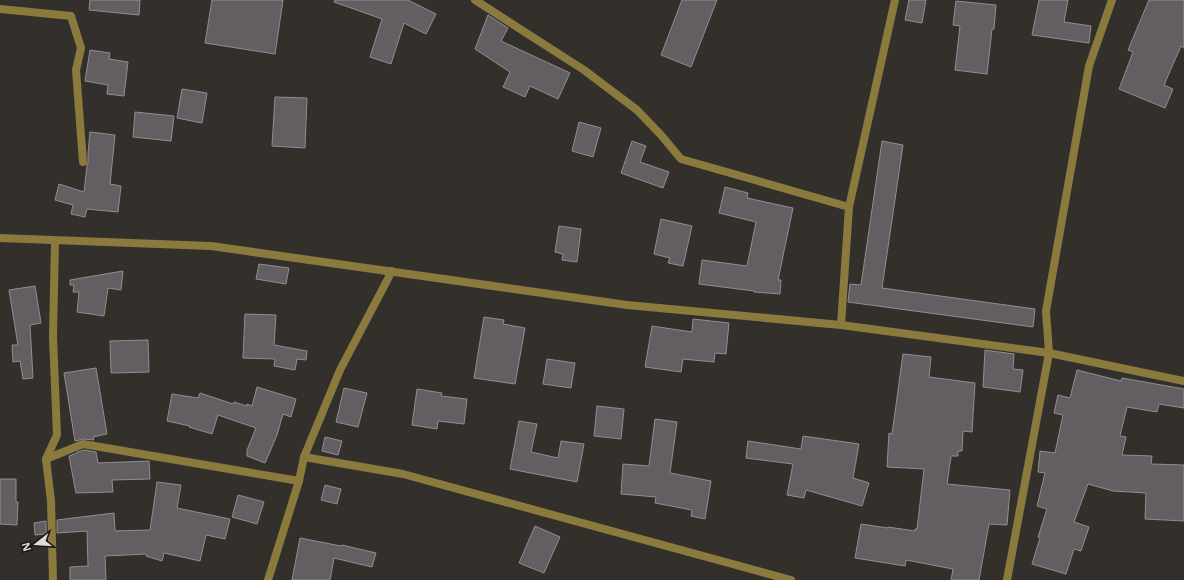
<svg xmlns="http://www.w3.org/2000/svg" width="1184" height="580" viewBox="0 0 1184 580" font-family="'Open Sans',sans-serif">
<rect width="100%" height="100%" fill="#33302c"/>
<g fill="#625e61" stroke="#928d91">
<polygon points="90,0 140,0 139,15 89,10"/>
<polygon points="212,0 283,0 275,54 205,43"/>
<polygon points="335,0 408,0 436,14 426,34 404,23 391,64 370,57 382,19 334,2"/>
<polygon points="682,0 717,0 691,67 661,55"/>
<polygon points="909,0 926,0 922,23 905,20"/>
<polygon points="1039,0 1068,0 1064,22 1091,26 1089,43 1032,35"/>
<polygon points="1149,0 1184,0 1184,48 1181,46 1164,85 1173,89 1165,108 1119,89 1133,52 1128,50"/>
<polygon points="956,1 996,5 994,29 992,29 987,74 955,70 960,26 953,25"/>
<polygon points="488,15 508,28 501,41 570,73 558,99 530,86 525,97 503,87 510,72 475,49"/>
<polygon points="90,50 110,53 109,59 128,62 124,96 107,94 108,85 85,81"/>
<polygon points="182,89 207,93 202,123 177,118"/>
<polygon points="275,97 307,98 305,148 272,146"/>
<polygon points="135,112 174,116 171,141 133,137"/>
<polygon points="579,122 601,128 593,157 572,151"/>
<polygon points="90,132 115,135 110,184 121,186 118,212 87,209 85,217 71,214 73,205 55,200 59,184 84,192 87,166 88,162 88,154"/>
<polygon points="632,141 646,146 640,162 669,172 663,188 621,173"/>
<polygon points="882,141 903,145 882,288 1035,309 1033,327 848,302 850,284 861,285"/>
<polygon points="725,187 748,193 747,198 793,208 778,280 781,280 780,294 754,292 754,291 699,284 702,260 747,266 756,222 719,213"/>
<polygon points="661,219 692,226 683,266 668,263 670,258 654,254"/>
<polygon points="559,226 581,229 577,262 562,260 563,254 555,252"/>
<polygon points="259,264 289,268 286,284 256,279"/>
<polygon points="123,271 121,290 108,288 104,316 77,312 79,292 73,292 74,285 70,285 70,280"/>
<polygon points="35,286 41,323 30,325 33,378 23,379 20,361 13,362 12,345 18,345 9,290"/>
<polygon points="245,314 276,315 274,345 307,351 306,360 297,359 295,370 274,366 275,359 243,358"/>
<polygon points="484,317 504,320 503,324 525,328 515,384 474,378"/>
<polygon points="693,319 729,323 726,354 715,353 714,362 683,359 681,372 645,367 652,326 692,332"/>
<polygon points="148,340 149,372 111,373 110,341"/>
<polygon points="985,350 1014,354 1013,369 1023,370 1020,392 983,387"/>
<polygon points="903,354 931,357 929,377 975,383 972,432 963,431 962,451 958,451 958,456 951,456 947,484 1010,490 1007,525 989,524 979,580 951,580 953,569 906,560 905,566 855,558 861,524 888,528 888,527 915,531 915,529 917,529 924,469 887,467 889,433 892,434"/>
<polygon points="547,359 575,363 571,388 543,384"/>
<polygon points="96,368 107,434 93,437 94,440 84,439 75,441 64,373"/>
<polygon points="1077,370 1121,381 1122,378 1184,389 1184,408 1159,404 1157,412 1127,407 1120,436 1126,437 1122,455 1152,456 1151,464 1184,465 1184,521 1145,519 1146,493 1113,491 1088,484 1074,522 1089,527 1081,551 1074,549 1066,574 1032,564 1040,538 1038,537 1047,509 1037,506 1045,473 1038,472 1040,451 1055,453 1063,415 1054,413 1058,395 1070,398"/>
<polygon points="257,387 296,399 291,417 283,414 277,435 265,463 247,456 247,450 256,428 218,415 212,434 189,427 190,426 167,421 172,394 198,398 200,393 233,404 234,402 247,406 247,404 252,406"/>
<polygon points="344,388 367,393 358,427 336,422"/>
<polygon points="417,389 442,393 441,396 467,399 464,424 438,421 437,429 412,425"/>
<polygon points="597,406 624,409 621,439 594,436"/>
<polygon points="655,419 677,422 670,473 711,481 705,519 691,516 692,510 655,503 656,497 621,494 623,464 649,466"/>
<polygon points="519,421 537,424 531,452 558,458 561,441 584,444 577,482 510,469"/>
<polygon points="803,436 859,444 853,478 869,483 862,506 806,490 804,498 787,495 793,464 746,458 748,441 801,449"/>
<polygon points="325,437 342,441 338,455 322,451"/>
<polygon points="84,450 96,452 98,463 149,461 150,479 112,480 113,492 76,493 69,456 77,453 77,452"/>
<polygon points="0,479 16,479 16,502 18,502 17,525 0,524"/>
<polygon points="157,482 181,485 177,508 230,519 225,539 206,535 200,561 164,553 162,561 146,556 147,554 105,556 106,580 70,580 70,567 88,566 87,531 57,533 57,520 114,513 115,531 150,530"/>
<polygon points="325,485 341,489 337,504 321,500"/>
<polygon points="238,495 264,502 257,524 232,517"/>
<polygon points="46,521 46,534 35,535 34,523"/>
<polygon points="535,526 560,537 544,573 519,563"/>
<polygon points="300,538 341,546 342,545 376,553 372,567 334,558 330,580 292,580"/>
</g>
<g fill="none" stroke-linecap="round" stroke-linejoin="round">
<g stroke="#8a7a3e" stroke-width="8">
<polyline points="475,0 584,70 637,110 661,135 681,159 849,207"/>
<polyline points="0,9 71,16 81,48 76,70 83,162"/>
<polyline points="0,238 211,246 627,305 841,325 1049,353 1184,381"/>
<polyline points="841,325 849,207 895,0"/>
<polyline points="304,457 403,474 791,580"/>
<polyline points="46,459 83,444 299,481"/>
<polyline points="53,580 51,501 46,459 57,435 53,337 55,241"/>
<polyline points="268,580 299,481 304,457 340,370 392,271"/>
<polyline points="1007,580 1049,353 1046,311 1089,66 1112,0"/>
</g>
</g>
<g transform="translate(36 544) rotate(253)" stroke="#191816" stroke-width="3" paint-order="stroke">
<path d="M0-3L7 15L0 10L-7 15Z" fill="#dedcd9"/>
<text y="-6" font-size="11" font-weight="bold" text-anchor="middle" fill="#dedcd9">N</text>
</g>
</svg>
